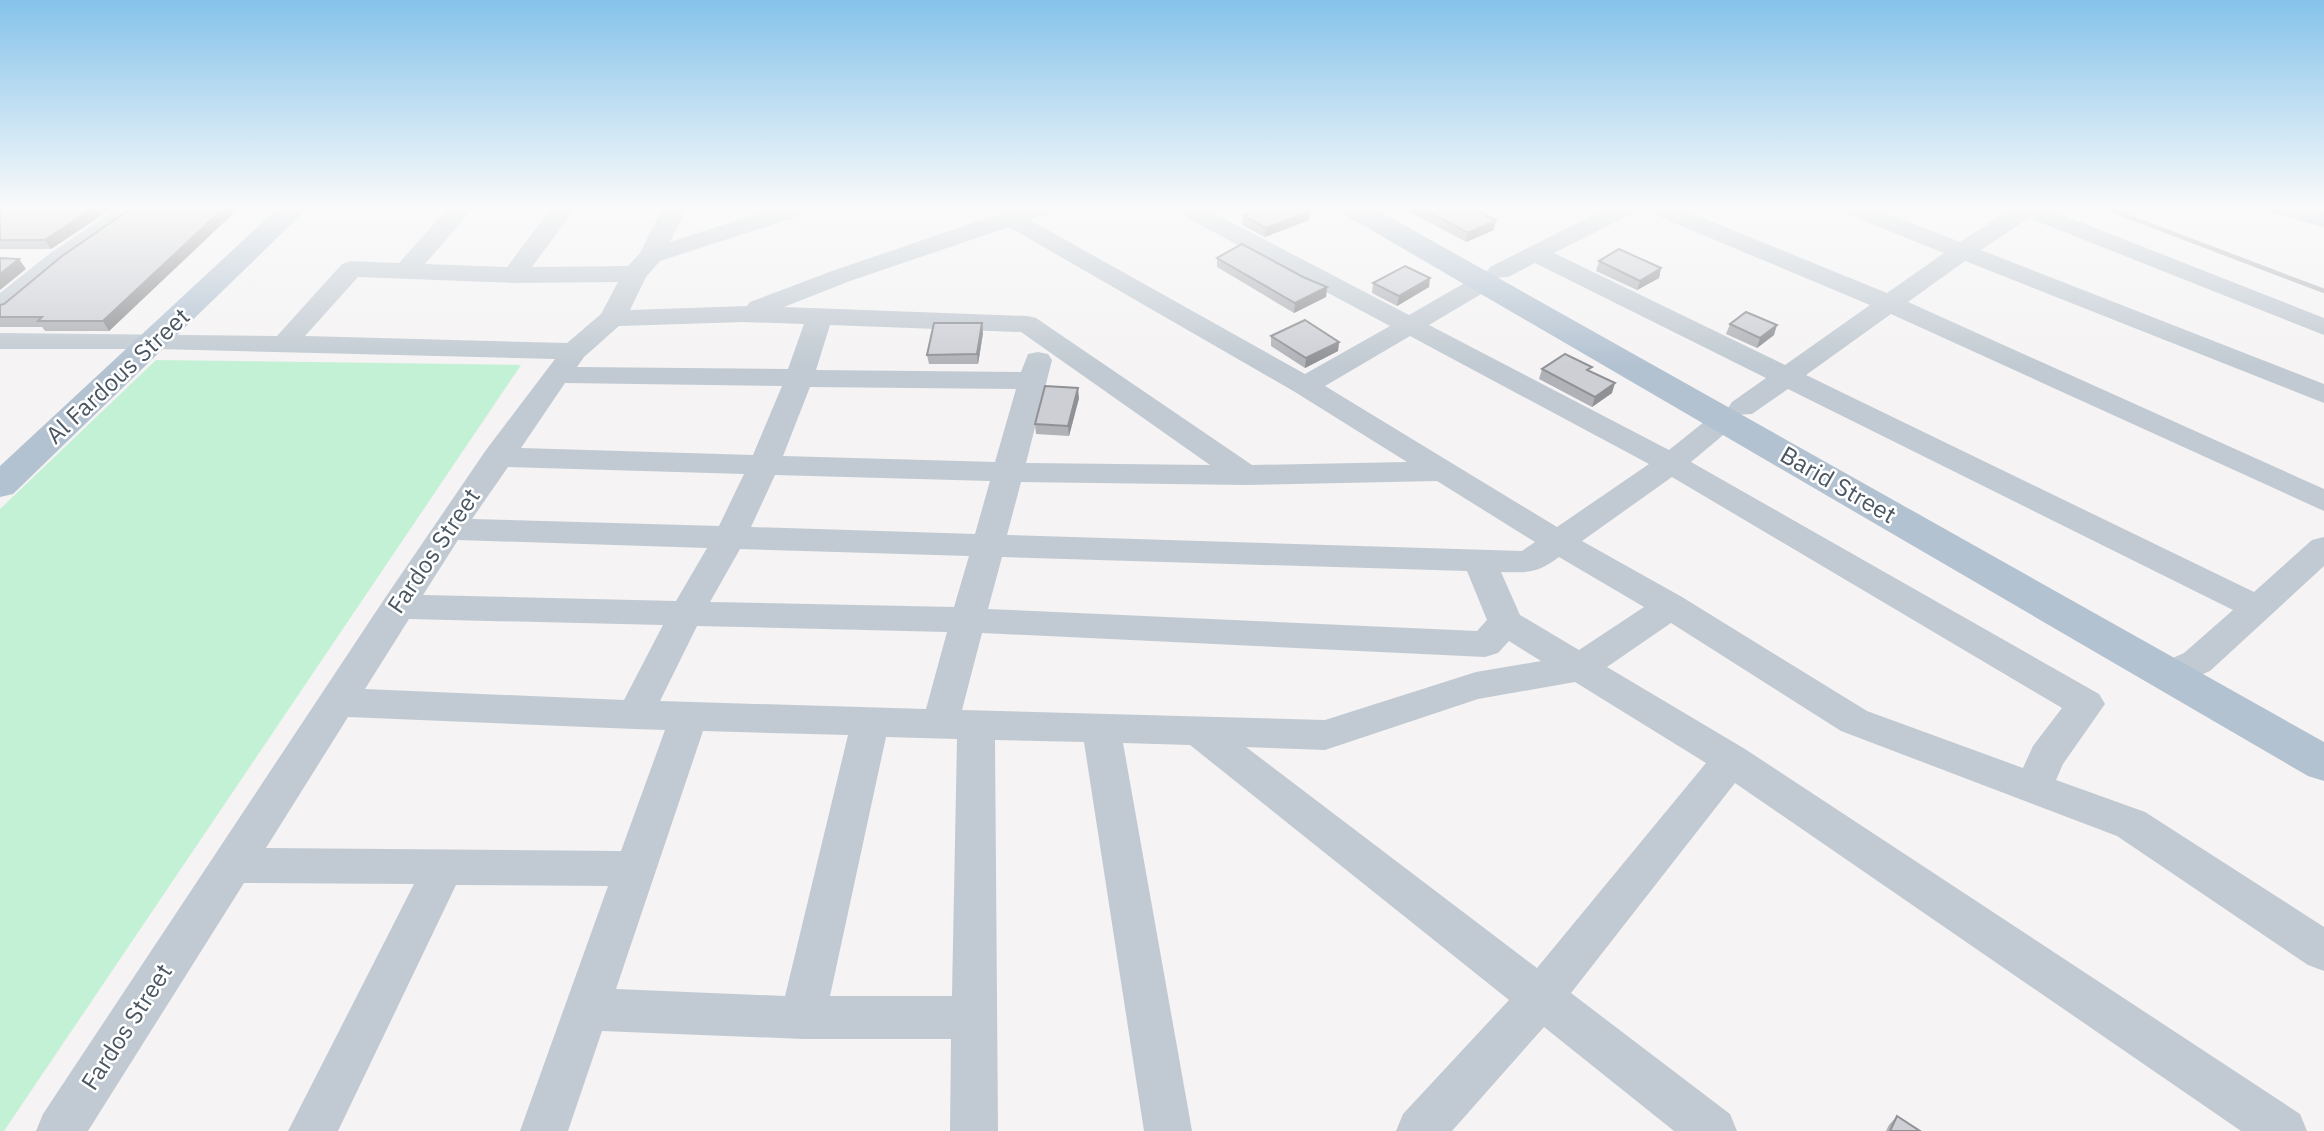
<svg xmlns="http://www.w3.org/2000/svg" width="2324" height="1131" viewBox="0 0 2324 1131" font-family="'IBM Plex Sans',sans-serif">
<rect width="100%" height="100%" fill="#f5f3f3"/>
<polygon fill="#c3f1d5" points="156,360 521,365 4,1131 0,1131 0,509"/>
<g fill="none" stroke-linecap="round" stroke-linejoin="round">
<g fill="#c1cad2" fill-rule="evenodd">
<polygon points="119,207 147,207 67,264 9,312 0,314 0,293 49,254"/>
<path d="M 449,207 L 474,207 L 425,264 L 507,267 L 552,207 L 576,207 L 532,267 L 628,266 L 640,253 L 663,207 L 687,207 L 670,242 L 779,207 L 815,207 L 811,212 L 660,261 L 646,277 L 630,310 L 747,306 L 750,302 L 832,271 L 1002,213 L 1022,207 L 1057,207 L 1053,212 L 1030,220 L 1305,374 L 1390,326 L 1176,212 L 1172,207 L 1202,207 L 1409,315 L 1475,277 L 1489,276 L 1486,272 L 1490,267 L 1609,207 L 1639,207 L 1635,212 L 1554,253 L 1785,365 L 1870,305 L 1648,212 L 1644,207 L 1676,207 L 1887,293 L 1944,253 L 1842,212 L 1838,207 L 1871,207 L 1960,242 L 2011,209 L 2009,207 L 2042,207 L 2324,318 L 2324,335 L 2029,218 L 1981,250 L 2324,384 L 2324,403 L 1965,261 L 1908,302 L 2324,489 L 2324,511 L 1891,314 L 1806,375 L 2254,592 L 2312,540 L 2324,537 L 2324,566 L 2210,671 L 2170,688 L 2157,685 L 2152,675 L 2157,665 L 2184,653 L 2233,610 L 1788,389 L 1752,414 L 1735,415 L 1739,420 L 1734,426 L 1691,462 L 2099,694 L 2105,704 L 2063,764 L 2056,780 L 2145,812 L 2324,927 L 2324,971 L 2308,965 L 2117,836 L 1841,731 L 1671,623 L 1607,667 L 1745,749 L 2300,1114 L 2307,1131 L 2241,1131 L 1735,783 L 1571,993 L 1730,1114 L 1737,1131 L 1674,1131 L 1544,1027 L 1452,1131 L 1396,1131 L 1403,1114 L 1509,1000 L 1190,745 L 1123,743 L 1192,1131 L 1144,1131 L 1084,742 L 995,740 L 998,1131 L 950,1131 L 951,1039 L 803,1039 L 602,1031 L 568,1131 L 520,1131 L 608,886 L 456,885 L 338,1131 L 288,1131 L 414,884 L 244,883 L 88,1131 L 36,1131 L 43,1114 L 385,598 L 486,450 L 555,359 L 157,349 L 0,349 L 0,333 L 277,336 L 342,264 L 351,261 L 399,263 ZM 1009,227 L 1295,392 L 1407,462 L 1252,465 L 1036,318 L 1027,316 L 784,307 L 850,281 ZM 1535,263 L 1766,378 L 1732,402 L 1728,408 L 1731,413 L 1714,414 L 1669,450 L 1429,325 L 1493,287 L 1497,282 L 1494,278 L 1508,277 ZM 358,277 L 514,283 L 618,282 L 601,314 L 567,343 L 305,336 ZM 744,322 L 804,324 L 788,369 L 577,367 L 584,357 L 619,326 ZM 830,325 L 1021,332 L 1210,465 L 1026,463 L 1052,360 L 1048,354 L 1038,352 L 1028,354 L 1021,372 L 816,370 ZM 1410,336 L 1649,464 L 1557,527 L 1325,386 ZM 565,383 L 782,386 L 753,455 L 521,448 ZM 810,387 L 1016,389 L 995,462 L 783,456 ZM 508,467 L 744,474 L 719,526 L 472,519 ZM 775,475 L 990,481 L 975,534 L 751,527 ZM 1672,477 L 2062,708 L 2033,746 L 2023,768 L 1867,711 L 1682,597 L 1582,541 ZM 1437,481 L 1535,542 L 1522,551 L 1007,535 L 1021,482 L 1245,485 ZM 458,540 L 707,548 L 676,601 L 423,595 ZM 740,549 L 969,556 L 954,607 L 710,602 ZM 1002,557 L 1467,571 L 1487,620 L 1477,631 L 988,609 ZM 1559,557 L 1644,607 L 1579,650 L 1520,615 L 1501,572 C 1529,573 1537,573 1559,557 ZM 409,619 L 663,625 L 624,700 L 365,689 ZM 697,626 L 947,632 L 926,709 L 660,701 ZM 982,633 L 1485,657 L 1498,653 L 1509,641 L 1541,661 L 1476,672 L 1325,720 L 962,710 ZM 1575,682 L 1706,763 L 1537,968 L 1246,747 L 1325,750 L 1478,699 ZM 348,717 L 635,729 L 665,730 L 621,851 L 266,848 ZM 703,731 L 848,735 L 785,996 L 616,989 ZM 886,737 L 957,739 L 952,996 L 830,996 Z"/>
</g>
<g fill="#b3c2d1" fill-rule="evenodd">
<polygon points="279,207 309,207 13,494 0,497 0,466"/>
<polygon points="1338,207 1372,207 2324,742 2324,781 2308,776 1342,213"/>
<polygon points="2267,207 2311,207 2324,210 2324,227 2271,213"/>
</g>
<polyline stroke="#b5b8bd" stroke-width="4.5" points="2103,207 2324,291"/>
</g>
<g fill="#b0b2b7">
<polygon points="0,207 114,207 51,249 0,249"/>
<polygon points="133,207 240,207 109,331 45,331 42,327 0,327 0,305 4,304"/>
<polygon points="1401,207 1470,207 1494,230 1466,242"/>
<polygon points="1310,211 1309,220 1265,237 1242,225 1243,216"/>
<polygon points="1217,258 1303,277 1327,287 1326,297 1294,313 1217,267"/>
<polygon points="1599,261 1661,268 1659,278 1637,290 1596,271"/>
<polygon points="1373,283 1429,287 1397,306 1372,293"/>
<polygon points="1730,324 1774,335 1757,348 1726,334"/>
<polygon points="983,333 978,364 929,364 927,355"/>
<polygon points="1271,336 1339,342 1338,351 1305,368 1271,346"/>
<polygon points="1542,369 1590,371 1612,393 1592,407 1539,379"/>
<polygon points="1079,398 1069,436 1036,434 1035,424"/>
<polygon points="1897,1116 1920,1131 1886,1131 1889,1125"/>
</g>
<g fill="#909195">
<polygon points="94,207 114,207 51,249 45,240"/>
<polygon points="225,207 240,207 109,331 103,321"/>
<polygon points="994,207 1011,207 995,212"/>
<polygon points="1310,211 1309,220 1265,237 1266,228"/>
<polygon points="1496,220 1494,230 1466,242 1468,233"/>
<polygon points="19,259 26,269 0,290 0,274"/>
<polygon points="1661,268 1659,278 1637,290 1640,281"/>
<polygon points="1430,278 1429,287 1397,306 1399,296"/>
<polygon points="1327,287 1326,297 1294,313 1295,303"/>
<polygon points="982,323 983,333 978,364 977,354"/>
<polygon points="1777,325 1774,335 1757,348 1760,338"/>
<polygon points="1339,342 1338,351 1305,368 1306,358"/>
<polygon points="1615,383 1612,393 1592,407 1595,397"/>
<polygon points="1078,388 1079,398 1069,436 1068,426"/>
</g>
<g fill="#cdcfd5" stroke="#909195" stroke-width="2">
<polygon points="0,207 94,207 45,240 0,240"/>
<polygon points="133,207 225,207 103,321 38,321 42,317 0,317 0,305 4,304 62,256"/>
<polygon points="1266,207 1304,207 1310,211 1266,228 1243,216"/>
<polygon points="1420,207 1470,207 1496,220 1468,233"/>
<polygon points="1242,244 1303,277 1327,287 1295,303 1217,258"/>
<polygon points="1619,249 1661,268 1640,281 1599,261"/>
<polygon points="0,258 19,259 0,274"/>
<polygon points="1405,266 1430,278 1399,296 1373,283"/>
<polygon points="1746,312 1777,325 1760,338 1730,324"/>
<polygon points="1305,320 1339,342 1306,358 1271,336"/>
<polygon points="934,323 982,323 977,354 927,355"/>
<polygon points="1565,354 1592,367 1587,370 1615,383 1595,397 1542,369"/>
<polygon points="1045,386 1078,388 1068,426 1035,424"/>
<polygon points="1897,1116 1920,1131 1890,1131"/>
</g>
<linearGradient id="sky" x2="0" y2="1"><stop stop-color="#85c3ea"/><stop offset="0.57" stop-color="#fafafa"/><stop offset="1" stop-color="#fafafa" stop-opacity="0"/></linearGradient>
<rect width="2324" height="365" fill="url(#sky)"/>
<g text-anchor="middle" stroke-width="5" stroke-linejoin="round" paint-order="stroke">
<g font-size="24" fill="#4a5661" stroke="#fff">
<text transform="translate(118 376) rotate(-43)" y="8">Al Fardous Street</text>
<text transform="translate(1838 485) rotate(30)" y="8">Barid Street</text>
<text transform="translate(434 551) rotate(-56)" y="8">Fardos Street</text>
<text transform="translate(127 1027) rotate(-57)" y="8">Fardos Street</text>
</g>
</g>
</svg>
